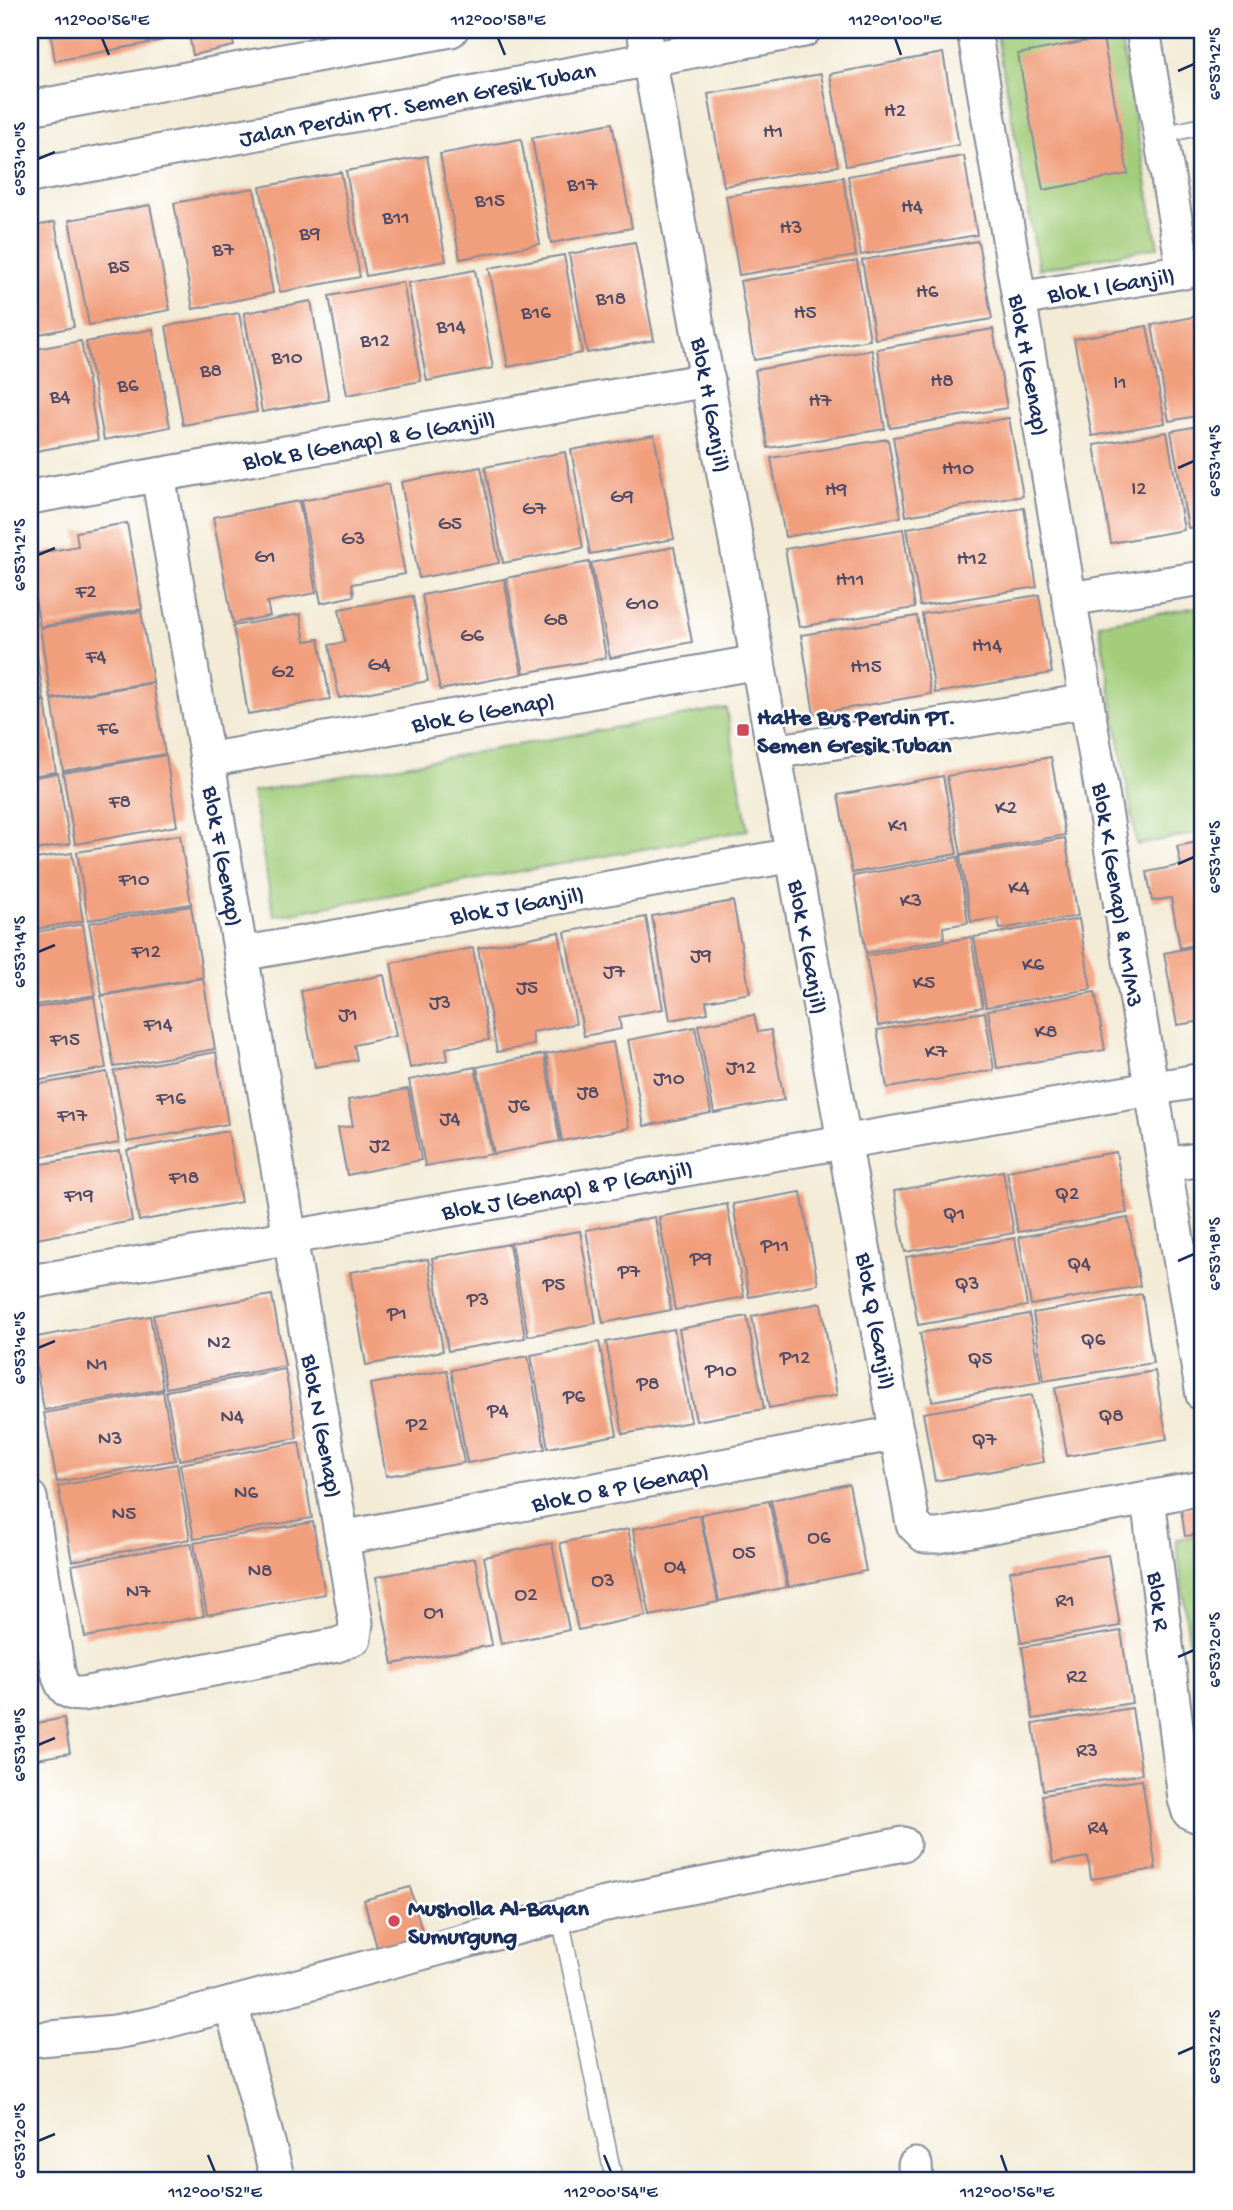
<svg xmlns="http://www.w3.org/2000/svg" width="1233" height="2210" viewBox="0 0 1233 2210" font-family="'Gochi Hand',sans-serif">
<rect width="100%" height="100%" fill="#fff"/>
<filter id="ink" filterUnits="userSpaceOnUse"><feTurbulence type="fractalNoise" baseFrequency=".0143" numOctaves="2"/><feDisplacementMap in="SourceGraphic" scale="14" xChannelSelector="R" yChannelSelector="G"/><feConvolveMatrix kernelMatrix="1 2 1 2 8 2 1 2 1" color-interpolation-filters="sRGB"/></filter>
<filter id="wash" filterUnits="userSpaceOnUse"><feTurbulence type="fractalNoise" baseFrequency=".00686" numOctaves="4" result="noise"/><feDisplacementMap in="SourceGraphic" scale="28" xChannelSelector="R" yChannelSelector="G"/><feGaussianBlur stdDeviation="1.57" result="paint"/><feColorMatrix in="noise" values="0 0 0 0 0 0 0 0 0 0 0 0 0 0 0 0 0 1.4 0 .05"/><feComposite in="paint" operator="in"/></filter>
<g filter="url(#wash)">
<rect width="100%" height="100%" fill="#f3ebd5"/>
<g fill="#a3cd7a" stroke="#5f7e6c" stroke-width="2">
<polygon points="996,30 1119,30 1158,247 1039,269"/>
<polygon points="1203,606 1203,832 1137,845 1099,624"/>
<polygon points="726,708 748,830 274,916 252,792"/>
<polygon points="1203,1535 1203,1749 1176,1539"/>
</g>
<g id="blocks">
<g fill="#f19e7c">
<polygon points="50,30 162,30 164,40 55,61"/>
<polygon points="188,30 230,30 234,46 193,55"/>
<polygon points="287,30 311,30 311,31 288,35"/>
<polygon points="1103,38 1128,174 1043,190 1018,54"/>
<polygon points="943,53 959,145 846,166 830,74"/>
<polygon points="821,74 838,166 724,186 708,94"/>
<polygon points="612,123 632,228 551,243 532,138"/>
<polygon points="521,139 540,244 460,259 440,154"/>
<polygon points="427,156 446,261 366,276 346,171"/>
<polygon points="964,156 977,235 861,255 848,176"/>
<polygon points="341,172 360,277 280,292 260,187"/>
<polygon points="843,177 856,256 739,275 726,196"/>
<polygon points="254,188 273,293 193,309 174,203"/>
<polygon points="150,205 170,310 89,325 69,220"/>
<polygon points="55,222 74,327 30,336 30,227"/>
<polygon points="978,241 992,319 875,339 862,260"/>
<polygon points="635,242 654,340 587,353 569,254"/>
<polygon points="564,255 582,353 508,367 489,268"/>
<polygon points="857,261 870,340 754,360 740,281"/>
<polygon points="475,270 493,368 427,381 408,283"/>
<polygon points="403,282 421,381 347,395 329,296"/>
<polygon points="311,301 329,400 262,412 244,313"/>
<polygon points="239,313 257,412 183,425 166,326"/>
<polygon points="1203,315 1203,415 1169,421 1152,325"/>
<polygon points="1147,326 1165,423 1092,436 1074,339"/>
<polygon points="153,329 170,427 104,440 86,342"/>
<polygon points="993,329 1007,408 890,428 877,349"/>
<polygon points="81,341 98,440 30,452 30,350"/>
<polygon points="872,350 885,429 768,448 755,370"/>
<polygon points="1009,418 1023,496 906,516 893,437"/>
<polygon points="1203,425 1203,526 1188,528 1171,431"/>
<polygon points="1167,432 1184,530 1111,543 1094,445"/>
<polygon points="654,435 674,539 590,554 571,450"/>
<polygon points="888,439 901,517 785,537 771,458"/>
<polygon points="565,452 583,548 503,563 485,467"/>
<polygon points="481,467 499,563 419,578 401,482"/>
<polygon points="388,484 405,574 352,584 354,596 321,603 301,501"/>
<polygon points="299,501 316,593 267,602 270,616 233,623 213,517"/>
<polygon points="1024,508 1037,587 920,606 907,528"/>
<polygon points="127,523 142,609 40,627 30,571 30,555 78,546 76,532"/>
<polygon points="903,529 915,608 799,627 785,549"/>
<polygon points="674,547 692,642 610,658 591,563"/>
<polygon points="589,562 606,658 524,673 506,578"/>
<polygon points="504,579 522,674 440,690 422,595"/>
<polygon points="1039,595 1052,673 935,693 922,614"/>
<polygon points="413,596 428,681 339,698 329,645 345,642 339,609"/>
<polygon points="141,611 153,682 51,699 40,628"/>
<polygon points="300,614 305,641 319,639 330,699 248,714 233,626"/>
<polygon points="917,616 931,694 814,714 801,635"/>
<polygon points="30,629 33,629 44,700 30,702"/>
<polygon points="153,683 165,754 63,771 52,700"/>
<polygon points="45,701 56,772 30,776 30,704"/>
<polygon points="166,755 177,826 75,844 63,773"/>
<polygon points="1051,757 1065,835 961,854 947,776"/>
<polygon points="58,773 70,844 30,851 30,778"/>
<polygon points="943,776 957,854 852,873 838,795"/>
<polygon points="180,835 191,904 88,920 77,852"/>
<polygon points="1065,838 1078,916 1000,929 998,918 971,922 960,856"/>
<polygon points="1203,841 1203,943 1180,948 1171,898 1152,901 1147,872 1181,865 1177,846"/>
<polygon points="72,853 83,921 30,930 30,860"/>
<polygon points="958,857 968,923 943,927 944,939 866,953 853,876"/>
<polygon points="733,901 750,993 706,1001 708,1013 670,1020 652,916"/>
<polygon points="191,906 203,977 102,995 89,923"/>
<polygon points="646,917 663,1009 619,1017 621,1029 584,1036 565,932"/>
<polygon points="1079,919 1091,989 986,1007 974,937"/>
<polygon points="83,924 95,995 30,1006 30,933"/>
<polygon points="559,932 576,1024 532,1032 534,1045 497,1052 478,948"/>
<polygon points="971,937 983,1007 878,1026 866,956"/>
<polygon points="1203,945 1203,1021 1177,1025 1164,953"/>
<polygon points="473,948 489,1040 446,1048 448,1060 410,1068 391,963"/>
<polygon points="384,975 396,1036 354,1045 357,1060 315,1067 301,991"/>
<polygon points="203,978 215,1049 114,1067 101,996"/>
<polygon points="1095,992 1105,1050 997,1068 988,1010"/>
<polygon points="94,997 106,1068 30,1082 30,1009"/>
<polygon points="985,1012 994,1070 887,1088 877,1030"/>
<polygon points="754,1015 758,1032 771,1030 784,1100 714,1113 698,1025"/>
<polygon points="695,1027 711,1113 644,1126 628,1040"/>
<polygon points="613,1042 629,1128 562,1141 546,1054"/>
<polygon points="216,1052 228,1124 127,1142 114,1071"/>
<polygon points="544,1054 560,1141 494,1154 477,1067"/>
<polygon points="475,1067 492,1154 425,1166 409,1080"/>
<polygon points="107,1072 119,1143 30,1159 30,1086"/>
<polygon points="408,1089 421,1160 347,1175 338,1128 353,1126 348,1100"/>
<polygon points="228,1131 241,1202 139,1221 127,1150"/>
<polygon points="120,1151 132,1221 31,1240 30,1166"/>
<polygon points="1116,1152 1127,1213 1018,1232 1007,1171"/>
<polygon points="1003,1171 1014,1233 905,1252 894,1191"/>
<polygon points="801,1192 818,1284 749,1297 733,1204"/>
<polygon points="727,1204 744,1297 675,1310 659,1217"/>
<polygon points="655,1217 671,1310 603,1323 586,1230"/>
<polygon points="1128,1218 1140,1286 1031,1305 1019,1237"/>
<polygon points="580,1231 596,1323 528,1336 511,1243"/>
<polygon points="1015,1238 1027,1306 918,1325 906,1257"/>
<polygon points="509,1244 525,1338 448,1351 432,1258"/>
<polygon points="428,1259 443,1351 366,1365 350,1272"/>
<polygon points="1142,1294 1153,1363 1044,1381 1033,1313"/>
<polygon points="272,1295 285,1366 166,1388 153,1315"/>
<polygon points="821,1303 837,1395 769,1408 752,1316"/>
<polygon points="1029,1314 1041,1382 932,1401 920,1333"/>
<polygon points="150,1316 163,1389 44,1410 31,1338"/>
<polygon points="747,1316 764,1409 696,1421 679,1329"/>
<polygon points="674,1329 691,1422 623,1434 606,1342"/>
<polygon points="599,1342 617,1435 548,1448 531,1355"/>
<polygon points="528,1356 545,1449 467,1463 451,1370"/>
<polygon points="285,1369 297,1438 179,1460 166,1391"/>
<polygon points="447,1370 464,1463 386,1476 370,1384"/>
<polygon points="1155,1371 1167,1439 1067,1456 1055,1388"/>
<polygon points="163,1391 175,1460 57,1482 44,1413"/>
<polygon points="1032,1395 1044,1462 935,1481 923,1413"/>
<polygon points="299,1442 312,1518 194,1539 180,1464"/>
<polygon points="177,1464 190,1539 72,1561 58,1486"/>
<polygon points="849,1484 866,1571 789,1587 771,1500"/>
<polygon points="769,1501 787,1587 719,1601 701,1514"/>
<polygon points="1203,1506 1203,1534 1185,1536 1181,1508"/>
<polygon points="700,1515 718,1602 650,1616 633,1529"/>
<polygon points="313,1522 325,1594 207,1615 194,1543"/>
<polygon points="628,1529 646,1616 578,1630 560,1543"/>
<polygon points="191,1543 204,1616 85,1637 72,1565"/>
<polygon points="552,1543 569,1630 501,1644 484,1557"/>
<polygon points="1108,1555 1120,1626 1021,1643 1010,1571"/>
<polygon points="475,1558 492,1645 393,1664 376,1577"/>
<polygon points="1121,1631 1132,1703 1033,1719 1022,1647"/>
<polygon points="1132,1708 1142,1774 1043,1790 1033,1724"/>
<polygon points="64,1718 70,1753 37,1759 32,1724"/>
<polygon points="1142,1780 1156,1869 1091,1879 1088,1857 1053,1863 1042,1795"/>
<polygon points="410,1887 425,1942 379,1955 364,1900"/>
</g>
</g>
</g>
<g filter="url(#ink)">
<use href="#blocks" fill-opacity="0" stroke="#878d9a" stroke-width="2"/>
<g fill="none" stroke-linecap="round" stroke-linejoin="round">
<defs>
<g id="service">
<polyline points="1161,135 1203,126"/>
<polyline points="560,1916 614,2180"/>
</g>
<g id="minor">
<polyline points="644,30 913,1524 925,1536 938,1536 1203,1488"/>
<polyline points="974,30 1203,1395"/>
<polyline points="1143,30 1184,272"/>
<polyline points="30,108 451,30"/>
<polyline points="30,176 804,30"/>
<polyline points="1019,299 1203,268"/>
<polyline points="30,497 708,380"/>
<polyline points="1069,599 1203,578"/>
<polyline points="774,752 1087,701"/>
<polyline points="207,760 758,662"/>
<polyline points="241,954 793,855"/>
<polyline points="1165,1165 1203,1159"/>
<polyline points="30,1282 1203,1080"/>
<path d="M 30,1498 L 58,1671 C 61,1686 67,1695 83,1694 L 337,1645 L 354,1638 L 356,1623 L 342,1538 L 158,475"/>
<polyline points="1148,1498 1185,1799 1189,1812 1203,1818"/>
<polyline points="342,1538 897,1433"/>
<polyline points="231,2004 278,2180"/>
<polyline points="30,2040 115,2032 152,2025 601,1905 903,1844"/>
<polyline points="915,2165 916,2180"/>
</g>
</defs>
<use href="#service" stroke="#878d9a" stroke-width="19"/>
<use href="#minor" stroke="#878d9a" stroke-width="37"/>
<use href="#service" stroke="#fff" stroke-width="16"/>
<use href="#minor" stroke="#fff" stroke-width="33"/>
</g>
</g>
<path fill="none" stroke="#1b2f5e" stroke-width="2.5" d="M 102,38 L 109,55M 498,38 L 505,55M 895,38 L 901,55M 1178,71 L 1194,64M 38,159 L 55,152M 1178,468 L 1194,461M 38,555 L 55,548M 1178,864 L 1194,857M 38,952 L 55,945M 1178,1261 L 1194,1254M 38,1348 L 55,1341M 1178,1657 L 1194,1650M 38,1745 L 55,1738M 1178,2054 L 1194,2047M 38,2141 L 55,2134M 208,2155 L 215,2172M 604,2155 L 611,2172M 1001,2155 L 1007,2172"/>
<g fill="#d1495b" stroke="#fff" stroke-width="2.5">
<rect x="736" y="723" width="14" height="14" rx="3.5"/>
<circle cx="394" cy="1921" r="7"/>
</g>
<g text-anchor="middle" stroke-width="5" stroke-linejoin="round" paint-order="stroke">
<g font-size="21" fill="#504b66">
<text x="895" y="116">H2</text>
<text x="773" y="137">H1</text>
<text x="582" y="190">B17</text>
<text x="490" y="206">B15</text>
<text x="912" y="212">H4</text>
<text x="396" y="223">B11</text>
<text x="791" y="233">H3</text>
<text x="310" y="239">B9</text>
<text x="223" y="255">B7</text>
<text x="119" y="272">B5</text>
<text x="927" y="297">H6</text>
<text x="611" y="304">B18</text>
<text x="536" y="318">B16</text>
<text x="805" y="318">H5</text>
<text x="451" y="332">B14</text>
<text x="375" y="346">B12</text>
<text x="287" y="363">B10</text>
<text x="211" y="376">B8</text>
<text x="942" y="386">H8</text>
<text x="1120" y="388">I1</text>
<text x="128" y="391">B6</text>
<text x="60" y="402">B4</text>
<text x="820" y="406">H7</text>
<text x="958" y="474">H10</text>
<text x="1139" y="494">I2</text>
<text x="836" y="495">H9</text>
<text x="622" y="502">G9</text>
<text x="534" y="514">G7</text>
<text x="450" y="529">G5</text>
<text x="353" y="544">G3</text>
<text x="265" y="562">G1</text>
<text x="972" y="564">H12</text>
<text x="850" y="585">H11</text>
<text x="86" y="597">F2</text>
<text x="642" y="609">G10</text>
<text x="556" y="625">G8</text>
<text x="472" y="641">G6</text>
<text x="987" y="651">H14</text>
<text x="96" y="662">F4</text>
<text x="379" y="670">G4</text>
<text x="866" y="672">H15</text>
<text x="283" y="677">G2</text>
<text x="108" y="734">F6</text>
<text x="120" y="807">F8</text>
<text x="1006" y="813">K2</text>
<text x="898" y="831">K1</text>
<text x="134" y="885">F10</text>
<text x="1019" y="893">K4</text>
<text x="911" y="906">K3</text>
<text x="146" y="957">F12</text>
<text x="701" y="961">J9</text>
<text x="1033" y="970">K6</text>
<text x="614" y="977">J7</text>
<text x="924" y="988">K5</text>
<text x="527" y="993">J5</text>
<text x="440" y="1008">J3</text>
<text x="348" y="1020">J1</text>
<text x="158" y="1030">F14</text>
<text x="1046" y="1037">K8</text>
<text x="65" y="1045">F15</text>
<text x="936" y="1057">K7</text>
<text x="741" y="1073">J12</text>
<text x="669" y="1084">J10</text>
<text x="588" y="1098">J8</text>
<text x="171" y="1104">F16</text>
<text x="519" y="1111">J6</text>
<text x="72" y="1121">F17</text>
<text x="450" y="1124">J4</text>
<text x="380" y="1151">J2</text>
<text x="184" y="1183">F18</text>
<text x="1067" y="1199">Q2</text>
<text x="79" y="1201">F19</text>
<text x="954" y="1219">Q1</text>
<text x="775" y="1251">P11</text>
<text x="701" y="1264">P9</text>
<text x="1079" y="1269">Q4</text>
<text x="629" y="1277">P7</text>
<text x="967" y="1289">Q3</text>
<text x="554" y="1290">P5</text>
<text x="478" y="1305">P3</text>
<text x="397" y="1319">P1</text>
<text x="1093" y="1345">Q6</text>
<text x="219" y="1348">N2</text>
<text x="795" y="1363">P12</text>
<text x="980" y="1364">Q5</text>
<text x="97" y="1370">N1</text>
<text x="721" y="1376">P10</text>
<text x="648" y="1389">P8</text>
<text x="574" y="1402">P6</text>
<text x="498" y="1416">P4</text>
<text x="1111" y="1421">Q8</text>
<text x="232" y="1422">N4</text>
<text x="417" y="1430">P2</text>
<text x="110" y="1444">N3</text>
<text x="984" y="1445">Q7</text>
<text x="246" y="1498">N6</text>
<text x="124" y="1519">N5</text>
<text x="819" y="1543">O6</text>
<text x="744" y="1558">O5</text>
<text x="675" y="1572">O4</text>
<text x="260" y="1576">N8</text>
<text x="603" y="1586">O3</text>
<text x="138" y="1597">N7</text>
<text x="526" y="1600">O2</text>
<text x="1065" y="1606">R1</text>
<text x="434" y="1618">O1</text>
<text x="1077" y="1682">R2</text>
<text x="1087" y="1756">R3</text>
<text x="1098" y="1833">R4</text>
</g>
<g font-size="24" fill="#1b2f5e" stroke="#fff">
<text transform="translate(417 103) rotate(-11)" y="8">Jalan Perdin PT. Semen Gresik Tuban</text>
<text transform="translate(1111 284) rotate(-9)" y="8">Blok I (Ganjil)</text>
<text transform="translate(1030 365) rotate(80)" y="8">Blok H (Genap)</text>
<text transform="translate(712 405) rotate(80)" y="8">Blok H (Ganjil)</text>
<text transform="translate(369 439) rotate(-10)" y="8">Blok B (Genap) &amp; G (Ganjil)</text>
<text transform="translate(483 711) rotate(-10)" y="8">Blok G (Genap)</text>
<text transform="translate(224 856) rotate(80)" y="8">Blok F (Genap)</text>
<text transform="translate(1119 895) rotate(81)" y="8">Blok K (Genap) &amp; M1/M3</text>
<text transform="translate(517 904) rotate(-10)" y="8">Blok J (Ganjil)</text>
<text transform="translate(809 947) rotate(80)" y="8">Blok K (Ganjil)</text>
<text transform="translate(567 1189) rotate(-10)" y="8">Blok J (Genap) &amp; P (Ganjil)</text>
<text transform="translate(877 1321) rotate(80)" y="8">Blok Q (Ganjil)</text>
<text transform="translate(323 1426) rotate(80)" y="8">Blok N (Genap)</text>
<text transform="translate(620 1486) rotate(-11)" y="8">Blok O &amp; P (Genap)</text>
<text transform="translate(1160 1601) rotate(83)" y="8">Blok R</text>
</g>
<g font-size="24" font-weight="bold" fill="#1b2f5e" stroke="#fff" text-anchor="start">
<text x="757" y="724">Halte Bus Perdin PT.<tspan x="757" dy="28">Semen Gresik Tuban</tspan></text>
<text x="408" y="1915">Musholla Al-Bayan<tspan x="408" dy="28">Sumurgung</tspan></text>
</g>
</g>
<rect width="1233" height="2210" fill="none" stroke="#fff" stroke-width="77"/>
<rect x="38" y="38" width="1156" height="2134" fill="none" stroke="#1b2f5e" stroke-width="2.5"/>
<g font-size="18" text-anchor="middle" fill="#1b2f5e">
<text x="102" y="25">112°00'56"E</text>
<text x="498" y="25">112°00'58"E</text>
<text x="895" y="25">112°01'00"E</text>
<text transform="translate(1214 64) rotate(-90)" y="6">6°53'12"S</text>
<text transform="translate(19 159) rotate(-90)" y="6">6°53'10"S</text>
<text transform="translate(1214 461) rotate(-90)" y="6">6°53'14"S</text>
<text transform="translate(19 555) rotate(-90)" y="6">6°53'12"S</text>
<text transform="translate(1214 857) rotate(-90)" y="6">6°53'16"S</text>
<text transform="translate(19 952) rotate(-90)" y="6">6°53'14"S</text>
<text transform="translate(1214 1254) rotate(-90)" y="6">6°53'18"S</text>
<text transform="translate(19 1348) rotate(-90)" y="6">6°53'16"S</text>
<text transform="translate(1214 1650) rotate(-90)" y="6">6°53'20"S</text>
<text transform="translate(19 1745) rotate(-90)" y="6">6°53'18"S</text>
<text transform="translate(1214 2047) rotate(-90)" y="6">6°53'22"S</text>
<text transform="translate(19 2141) rotate(-90)" y="6">6°53'20"S</text>
<text x="215" y="2197">112°00'52"E</text>
<text x="611" y="2197">112°00'54"E</text>
<text x="1007" y="2197">112°00'56"E</text>
</g>
</svg>
